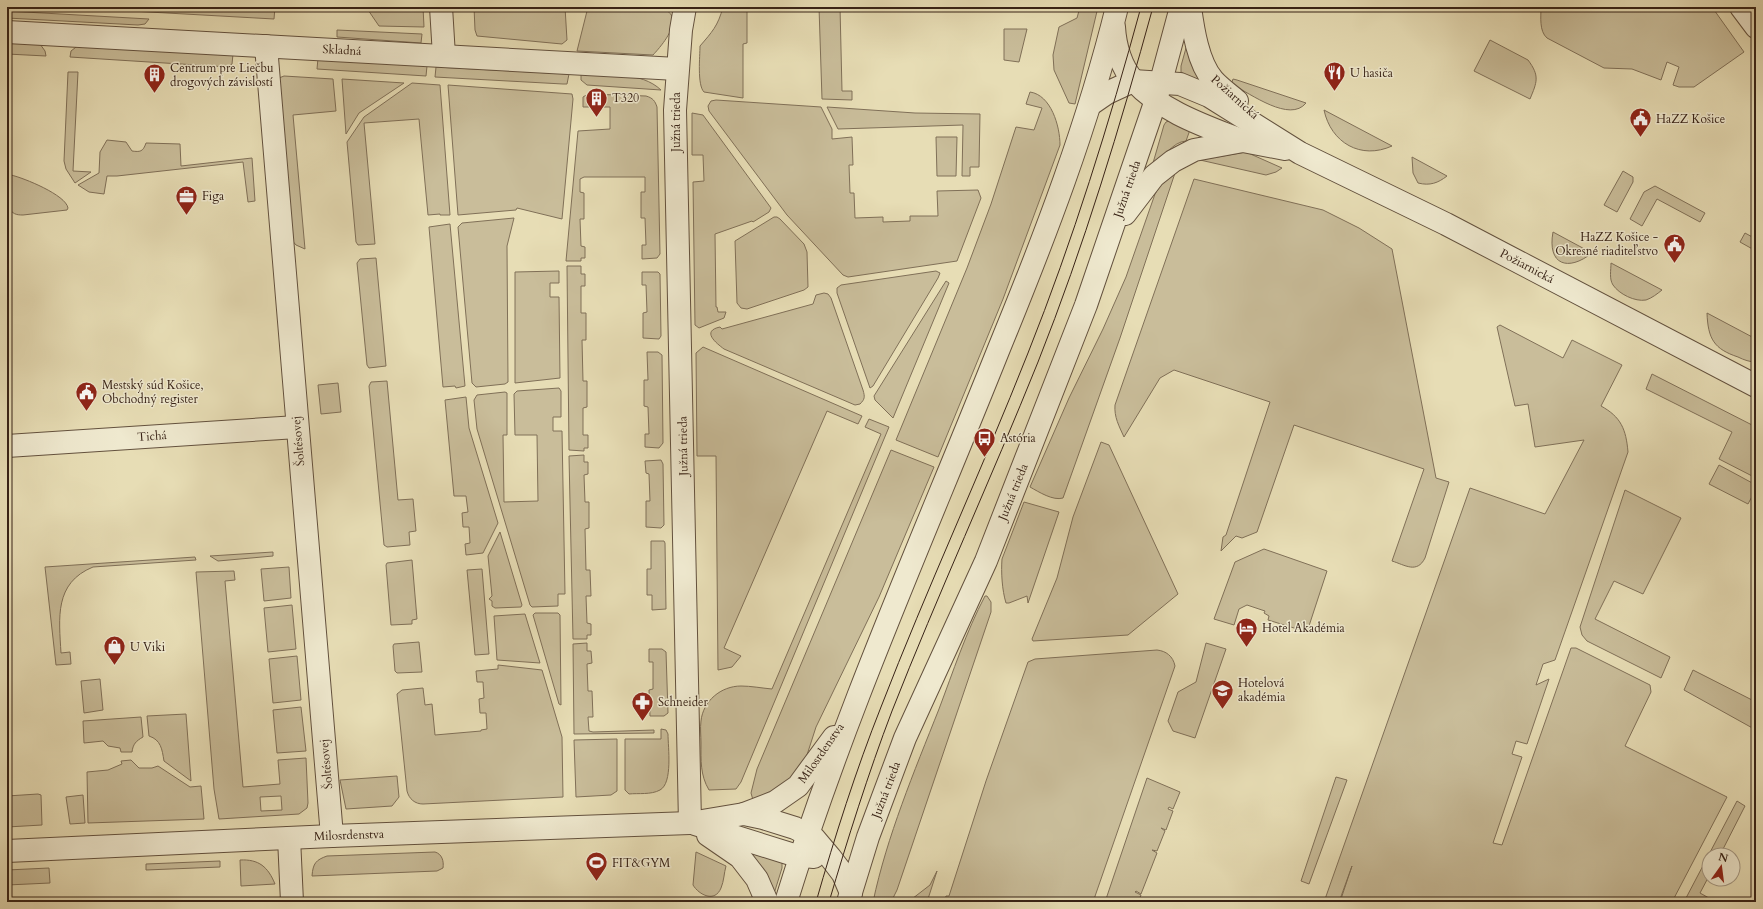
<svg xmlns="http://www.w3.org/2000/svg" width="1763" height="909" viewBox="0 0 1763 909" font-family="Cardo,serif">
<rect width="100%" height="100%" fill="#e7ddb5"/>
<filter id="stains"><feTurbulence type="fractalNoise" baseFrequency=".005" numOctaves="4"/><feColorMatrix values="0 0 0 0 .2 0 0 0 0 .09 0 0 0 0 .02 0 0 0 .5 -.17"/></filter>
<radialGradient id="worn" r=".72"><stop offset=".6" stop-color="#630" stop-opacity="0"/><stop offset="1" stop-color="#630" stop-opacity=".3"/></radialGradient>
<g fill="#c9bd9a" stroke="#807058" fill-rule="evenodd">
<polygon points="131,7 275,7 274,19 131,11"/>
<polygon points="366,7 423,7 424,27 379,26"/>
<polygon points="474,7 565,7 567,40 562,44 477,36 475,30"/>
<path d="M 588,7 L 657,7 C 688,13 666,41 653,55 L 577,51 Z"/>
<path d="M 723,7 L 747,7 L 747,43 L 743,44 L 743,98 L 704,92 C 697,85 700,56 700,46 C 712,32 718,26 723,7 Z"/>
<polygon points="819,7 840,7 842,91 852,91 852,100 822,99"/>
<polygon points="1080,7 1098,7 1075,104 1069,103 1054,70 1053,55 1059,27 1077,18"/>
<path d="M 1541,7 L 1712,7 L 1744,52 L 1694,87 L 1679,87 L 1673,85 L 1679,67 L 1667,62 L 1661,80 L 1632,69 L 1604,68 L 1547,38 C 1539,31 1541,17 1541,7 Z"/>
<polygon points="7,11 149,19 145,24 138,25 7,18"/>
<polygon points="1004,29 1027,29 1019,62 1004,60"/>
<polygon points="337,30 422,34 421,43 337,37"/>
<path d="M 1490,40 L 1528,60 C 1540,76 1537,82 1530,99 L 1474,71 Z"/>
<polygon points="7,41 40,44 45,51 46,56 7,54"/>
<polygon points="80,44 233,54 232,64 228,67 70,57 71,51"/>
<polygon points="1186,48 1189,50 1203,82 1185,75 1181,72 1181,66"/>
<polygon points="318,58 427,66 426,76 317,69"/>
<polygon points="436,67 569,74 567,84 563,84 435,77"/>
<polygon points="68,72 78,72 73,171 91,172 75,183 66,169 64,161"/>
<path d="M 581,74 C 606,75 641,71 661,90 L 587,85 L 581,80 Z"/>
<polygon points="284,76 333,79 336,111 293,115 305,249 296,245 290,238 279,78"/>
<polygon points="342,79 404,83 359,113 346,134"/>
<path d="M 1233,79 L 1237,80 L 1306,103 C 1290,123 1251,94 1233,85 L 1232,82 Z"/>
<polygon points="412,83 440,85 450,215 440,215 440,214 428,215 419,119 364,123 375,244 358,245 356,242 347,142 364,117"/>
<polygon points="448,85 572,94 573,99 562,219 517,208 516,210 458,215"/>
<path d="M 1030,92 C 1051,95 1060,126 1060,145 L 1003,299 L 938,457 L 896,440 L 967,268 L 991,204 L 1016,127 L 1034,130 L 1042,108 L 1026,104 Z"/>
<path d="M 588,94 L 646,96 C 653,98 655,101 657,107 L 660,254 L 657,258 L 642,259 L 642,245 L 646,245 L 645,218 L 641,218 L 641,192 L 645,192 L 645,177 L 584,177 L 580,179 L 580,192 L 584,193 L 584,219 L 580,219 L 581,246 L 585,247 L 585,258 L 581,258 L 581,261 L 566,261 L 578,131 L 610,129 L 610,107 L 583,107 L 583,97 Z"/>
<polygon points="716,100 821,107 832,129 832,139 852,137 853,165 849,165 850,193 854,193 855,218 883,217 883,222 910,221 910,216 938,216 937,191 978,190 981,198 957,261 848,277 843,275 787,215 709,111 708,106 711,101"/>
<polygon points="827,107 915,113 980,114 979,167 970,167 970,176 962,176 963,125 838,129"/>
<path d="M 1324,110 L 1392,146 C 1361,160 1331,143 1324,110 Z"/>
<polygon points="692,113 703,115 771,208 769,212 753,222 752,221 715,234 716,307 717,307 718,312 726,312 724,318 699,328 695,325 693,182 704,181 703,155 692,155"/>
<path d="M 1169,121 L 1191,127 L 1186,141 C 1172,142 1166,157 1153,163 L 1164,125 L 1166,122 Z"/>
<polygon points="936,137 957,137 956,176 937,176"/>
<path d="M 107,140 L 126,142 L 132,151 C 140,152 143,152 146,143 L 180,144 L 181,166 L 252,158 L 255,201 L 248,202 L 243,162 L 117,176 L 107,176 L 104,194 L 89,192 L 78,185 L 99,173 L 100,152 Z"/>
<polygon points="1246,152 1282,168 1276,172 1266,175 1200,160"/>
<path d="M 1412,157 L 1447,176 C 1438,183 1430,186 1418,183 L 1413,173 Z"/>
<path d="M 1176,170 L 1120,338 L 1063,498 C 1053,501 1039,492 1030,487 L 1069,398 L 1103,329 L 1126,277 L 1155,194 L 1159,187 Z"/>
<polygon points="1623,171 1633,177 1633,182 1617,212 1604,205"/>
<path d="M 11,175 C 24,178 66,195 68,208 L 67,210 L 23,215 C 16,215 12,214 9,207 Z"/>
<path d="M 1194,179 L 1323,210 L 1359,228 L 1392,249 L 1436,478 L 1449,482 L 1425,558 C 1417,574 1405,565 1392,561 L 1424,469 L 1294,425 L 1257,532 L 1242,538 L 1236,536 L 1221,551 L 1223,537 L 1226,535 L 1270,402 L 1174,370 L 1160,378 L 1124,437 C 1119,426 1114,417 1115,405 Z"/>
<polygon points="1655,186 1705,213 1700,222 1657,199 1642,226 1630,219 1644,192"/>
<polygon points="774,217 777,217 780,219 804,244 807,252 808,287 804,290 747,309 741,308 737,303 735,241"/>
<polygon points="514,218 507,246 508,382 505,384 476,387 472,383 458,227 462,223"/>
<polygon points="450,224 465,386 456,388 455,386 443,387 429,227"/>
<path d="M 1553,232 L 1592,253 C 1568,272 1547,265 1553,232 Z"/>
<polygon points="1745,233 1756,239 1756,251 1740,242"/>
<polygon points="376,258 386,366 369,368 367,365 357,263 360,259"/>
<path d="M 1611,263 L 1662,290 C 1657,294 1652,298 1646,300 C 1635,302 1619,294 1613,285 C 1609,279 1611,270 1611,263 Z"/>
<polygon points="567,266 581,266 581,274 585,274 585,286 581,286 581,313 586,313 586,340 582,340 583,381 587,381 587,407 583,408 583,435 588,435 588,448 584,448 584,451 569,450"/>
<polygon points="559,271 559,283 550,283 550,297 559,297 560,378 515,383 515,272"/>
<polygon points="936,271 940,273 938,278 873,386 870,388 837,293 837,288 841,285"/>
<polygon points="642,272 658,272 660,274 661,336 659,339 643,338 643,313 647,312 646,285 642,285"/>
<polygon points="946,281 949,283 893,418 875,400 874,396"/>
<path d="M 824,293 L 828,294 L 831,298 L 863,390 C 865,397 865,399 860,404 L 855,405 L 724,349 C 716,343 701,331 720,327 L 722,329 L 813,304 L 816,295 Z"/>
<path d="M 1707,313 L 1756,339 L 1756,362 C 1750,362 1744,360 1738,357 C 1714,349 1708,339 1707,313 Z"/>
<path d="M 1500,325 L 1563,358 L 1572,340 L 1622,365 L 1601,406 C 1621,417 1626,429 1628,452 L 1555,660 L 1543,664 L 1536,685 L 1549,679 L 1527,744 L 1516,741 L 1512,754 L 1522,757 L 1493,843 L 1502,845 L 1571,648 L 1576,648 L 1650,685 L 1651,692 L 1625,746 L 1727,797 L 1672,902 L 1340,902 L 1352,866 L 1339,902 L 1324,902 L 1470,488 L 1545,514 L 1584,440 L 1535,447 L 1528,404 L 1515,406 L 1497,327 Z"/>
<polygon points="703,347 862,416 858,424 827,411 724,648 741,656 732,667 718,670 716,456 697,456 696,353"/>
<polygon points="647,352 658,352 662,355 663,443 659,448 645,447 645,434 649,434 648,407 644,406 644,380 648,380"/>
<polygon points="1652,374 1756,427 1756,478 1719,459 1732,432 1646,389"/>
<polygon points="387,381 398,500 413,499 416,531 409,532 410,545 387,547 384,545 369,386 371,382"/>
<polygon points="338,383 341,412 321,414 318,385"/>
<polygon points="559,388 561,391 561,417 553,417 553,431 562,431 565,594 558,594 558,606 532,607 530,605 477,429 474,400 477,395 505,392 507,393 507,435 503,435 504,502 538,501 537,435 515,435 514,394 517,391"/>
<polygon points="466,397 469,428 498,523 483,553 466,555 465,544 470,543 469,527 463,527 462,513 468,512 466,496 454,496 445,400"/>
<path d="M 869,419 L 889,427 L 741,782 L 736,789 L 709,790 C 700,775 701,760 701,743 C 701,736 700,728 701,721 C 703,701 721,686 741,686 C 751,686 761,688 772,689 L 881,434 L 865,427 Z"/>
<polygon points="1101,442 1109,445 1178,594 1128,635 1033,641 1032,639 1057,578 1073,517"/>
<polygon points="891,450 934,467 879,597 816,727 806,758 792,778 779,788 753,800 751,793 757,769"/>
<polygon points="584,455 584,462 588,462 588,474 584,475 585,502 589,502 589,528 585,529 586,570 590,570 591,596 586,596 587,623 591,624 591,635 587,635 587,639 573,639 569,456"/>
<polygon points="661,460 663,464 664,525 661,528 646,527 646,501 650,501 649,474 646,473 645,461"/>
<polygon points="1719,465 1756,485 1756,489 1748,504 1709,484"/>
<polygon points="1625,490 1681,518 1643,594 1614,581 1595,619 1670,657 1661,678 1587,641 1582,635 1580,627"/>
<path d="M 1024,502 L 1059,512 L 1028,603 L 1027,596 L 1009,603 L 1006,603 C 1002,590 1001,572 1002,559 Z"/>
<polygon points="500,532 522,605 521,607 495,608 492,606 492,601 489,599 492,596 488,556"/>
<polygon points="651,541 664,541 665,543 666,609 652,610 652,595 647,595 647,569 651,569"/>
<polygon points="1264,549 1327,571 1307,632 1268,620 1269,616 1264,613 1265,611 1247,605 1239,609 1234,625 1214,619 1235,562"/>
<polygon points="273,552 273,556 218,561 210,556"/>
<path d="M 195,557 L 196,560 L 93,567 C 54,583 59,618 61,653 L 70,652 L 71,664 L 56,665 L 45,567 Z"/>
<polygon points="412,560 417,619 412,620 412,624 391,625 386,565 387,563"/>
<polygon points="289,567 291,598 264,601 261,569"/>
<polygon points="482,569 489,654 475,655 467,570"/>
<path d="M 234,571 L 235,580 L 225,581 L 243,787 L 280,784 L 278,760 L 306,758 L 308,803 L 307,808 L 299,814 L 219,819 L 214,789 L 196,572 ZM 281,796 L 282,810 L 261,811 L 260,797 Z"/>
<path d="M 985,596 L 987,596 L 991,602 L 991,612 L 897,890 L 891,902 L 873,902 C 887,836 914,772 939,709 C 953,672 966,632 985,596 Z"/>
<polygon points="292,605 296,649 268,652 264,608"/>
<polygon points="535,613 558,613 560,615 561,705 559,704 533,615"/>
<polygon points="525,614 540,663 497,660 494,616"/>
<polygon points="419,642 422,672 397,673 395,671 393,646 394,644"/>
<polygon points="587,643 587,651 591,651 592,663 587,664 588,691 592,691 593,717 588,717 589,731 593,732 654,730 654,733 574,734 573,644"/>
<polygon points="1206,643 1226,649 1195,738 1173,731 1168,721 1178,692 1196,682"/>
<polygon points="649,649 662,649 666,652 668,713 664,716 650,716 649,690 653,689 653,662 649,662"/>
<path d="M 1157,650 C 1166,651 1173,656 1175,666 L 1093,902 L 944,902 L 946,896 L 949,896 L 986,781 L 1028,662 L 1035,659 Z"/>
<polygon points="297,656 301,700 273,703 269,659"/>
<path d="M 498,665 L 542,670 L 562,737 L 563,797 L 423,804 C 415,804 409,799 407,791 L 397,694 L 402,690 L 423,688 L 425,705 L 432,704 L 435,735 L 481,731 L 481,730 L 487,729 L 486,713 L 480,713 L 479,699 L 484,698 L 483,682 L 477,682 L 476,671 L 498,669 Z"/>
<polygon points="1693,670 1756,702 1756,730 1684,690"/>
<polygon points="100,679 103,710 84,713 81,681"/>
<polygon points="301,707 306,751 277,753 273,710"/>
<path d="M 186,714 L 191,781 L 164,761 C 162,749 161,740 149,736 L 147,716 Z"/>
<path d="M 141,717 L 143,737 C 136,741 133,744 132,752 L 121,752 L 120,748 L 108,746 L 103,741 L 84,743 L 83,721 Z"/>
<path d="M 661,729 L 666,730 L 668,734 C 668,747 673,783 660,790 C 651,795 638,793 629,794 L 625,790 L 625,739 L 661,739 Z"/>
<polygon points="617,739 617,791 611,795 576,797 574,740"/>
<polygon points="131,760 139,768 152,768 158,766 190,787 201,786 204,819 88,823 87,772 108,770 122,764 121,761"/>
<polygon points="397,776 399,797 392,806 346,809 340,780"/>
<polygon points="1336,777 1347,780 1309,884 1301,881"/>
<polygon points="1147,778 1180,792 1173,809 1169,807 1168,809 1173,811 1166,830 1161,828 1165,831 1157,851 1152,850 1157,853 1141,894 1136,891 1135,892 1141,895 1138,902 1105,902"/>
<polygon points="38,794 41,795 42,825 7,827 7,796"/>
<polygon points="83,795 85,823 70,824 66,797"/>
<polygon points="1737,801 1745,806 1720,855 1709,855 1709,876 1700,893 1716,902 1693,902 1686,898"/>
<polygon points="754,851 782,860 782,868 773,897 752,857"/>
<path d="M 435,852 C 442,854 444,861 443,868 L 437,871 L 312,876 C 313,863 316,860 327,856 Z"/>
<path d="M 696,852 L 726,866 C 724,873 724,881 721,888 C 715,903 699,895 693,885 Z"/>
<path d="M 240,860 C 259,859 268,867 275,884 L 241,886 Z"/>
<polygon points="220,861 220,867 146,870 146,864"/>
<polygon points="49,868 50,883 7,885 7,870"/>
<polygon points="937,871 927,902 908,902 930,885"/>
</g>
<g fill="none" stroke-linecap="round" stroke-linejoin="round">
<defs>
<g id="minor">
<polyline points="441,7 444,56"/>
<polyline points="685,7 681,30 675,110 690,823"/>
<path d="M 1190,7 C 1193,29 1198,63 1213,80 C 1220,88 1229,94 1237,101"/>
<polyline points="1741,7 1756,27"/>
<path d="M 1114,27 C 1115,45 1121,68 1134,81 C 1162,112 1205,126 1243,141"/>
<polyline points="7,32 677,69"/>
<polyline points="266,46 332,836"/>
<polyline points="1091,104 1107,93 1133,81 1180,84 1209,96 1300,153 1446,224 1756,386"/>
<polyline points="1125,214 1154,176 1173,161 1194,150 1243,141 1285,149"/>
<polyline points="7,446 297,427"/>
<polyline points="744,814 775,802 798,786 834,737"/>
<polyline points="695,824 794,855 814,857"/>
<polyline points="708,835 740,857 757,879 767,902"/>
<polyline points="289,838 292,902"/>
<polyline points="7,851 332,836 690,823 744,814 763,818 795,828 814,838 830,857 843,874 851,893"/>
<path d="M 786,902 C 844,714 925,534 998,351 C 1044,239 1088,125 1117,7"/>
<polyline points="848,902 868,837 905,738 986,561 1086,305 1156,100 1181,7"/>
</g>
</defs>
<use href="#minor" stroke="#63513e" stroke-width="24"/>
<use href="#minor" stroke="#efe9cf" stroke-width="22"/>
<g stroke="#372216" stroke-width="1">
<path d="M 816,902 C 835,836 856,770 881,707 C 927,588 981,472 1028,353 C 1073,240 1109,124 1141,7"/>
<path d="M 829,902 C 848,838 868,774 892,711 C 938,594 991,479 1038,362 C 1084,246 1120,127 1153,7"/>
</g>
</g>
<defs>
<symbol id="restaurant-pin" viewBox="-11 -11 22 30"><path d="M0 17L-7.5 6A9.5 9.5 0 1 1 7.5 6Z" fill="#8f2418" stroke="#efe9cf"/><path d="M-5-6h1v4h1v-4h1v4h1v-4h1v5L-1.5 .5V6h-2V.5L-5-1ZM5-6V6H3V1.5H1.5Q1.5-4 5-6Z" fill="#fff"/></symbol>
<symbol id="building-pin" viewBox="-11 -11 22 30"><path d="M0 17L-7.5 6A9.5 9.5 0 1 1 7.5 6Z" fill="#8f2418" stroke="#efe9cf"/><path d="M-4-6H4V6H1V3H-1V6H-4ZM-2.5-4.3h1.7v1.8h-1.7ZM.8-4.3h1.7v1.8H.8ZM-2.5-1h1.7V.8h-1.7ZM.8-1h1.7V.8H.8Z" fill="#fff"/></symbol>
<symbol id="civic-pin" viewBox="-11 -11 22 30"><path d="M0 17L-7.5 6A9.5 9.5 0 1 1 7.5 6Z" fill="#8f2418" stroke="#efe9cf"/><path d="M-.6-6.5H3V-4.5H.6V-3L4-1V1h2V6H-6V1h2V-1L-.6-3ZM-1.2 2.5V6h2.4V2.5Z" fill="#fff"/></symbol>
<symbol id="office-pin" viewBox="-11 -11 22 30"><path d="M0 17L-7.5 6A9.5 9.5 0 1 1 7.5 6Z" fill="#8f2418" stroke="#efe9cf"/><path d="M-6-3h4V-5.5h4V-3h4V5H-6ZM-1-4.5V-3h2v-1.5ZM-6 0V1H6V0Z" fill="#fff"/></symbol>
<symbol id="bus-pin" viewBox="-11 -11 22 30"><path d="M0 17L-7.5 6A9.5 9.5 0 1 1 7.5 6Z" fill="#8f2418" stroke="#efe9cf"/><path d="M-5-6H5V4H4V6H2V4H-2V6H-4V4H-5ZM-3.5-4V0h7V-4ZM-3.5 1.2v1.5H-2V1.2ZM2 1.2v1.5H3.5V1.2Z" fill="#fff"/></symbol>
<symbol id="hotel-pin" viewBox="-11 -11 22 30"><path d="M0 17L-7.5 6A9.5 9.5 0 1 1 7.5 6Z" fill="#8f2418" stroke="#efe9cf"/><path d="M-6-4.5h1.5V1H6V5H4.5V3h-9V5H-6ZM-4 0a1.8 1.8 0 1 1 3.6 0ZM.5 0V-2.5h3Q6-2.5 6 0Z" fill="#fff"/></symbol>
<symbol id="shop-pin" viewBox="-11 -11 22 30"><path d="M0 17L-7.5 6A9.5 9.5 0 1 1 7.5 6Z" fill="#8f2418" stroke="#efe9cf"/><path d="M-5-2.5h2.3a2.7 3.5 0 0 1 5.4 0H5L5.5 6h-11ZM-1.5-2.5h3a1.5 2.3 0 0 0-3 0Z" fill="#fff"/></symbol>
<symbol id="school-pin" viewBox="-11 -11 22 30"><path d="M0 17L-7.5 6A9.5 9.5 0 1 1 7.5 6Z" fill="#8f2418" stroke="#efe9cf"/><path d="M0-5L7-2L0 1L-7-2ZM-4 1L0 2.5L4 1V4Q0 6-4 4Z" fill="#fff"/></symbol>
<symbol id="pharmacy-pin" viewBox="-11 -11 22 30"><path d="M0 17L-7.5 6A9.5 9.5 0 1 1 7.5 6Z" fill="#8f2418" stroke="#efe9cf"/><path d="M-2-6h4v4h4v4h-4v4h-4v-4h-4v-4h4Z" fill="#fff"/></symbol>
<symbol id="stadium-pin" viewBox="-11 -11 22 30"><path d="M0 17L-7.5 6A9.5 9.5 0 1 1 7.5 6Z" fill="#8f2418" stroke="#efe9cf"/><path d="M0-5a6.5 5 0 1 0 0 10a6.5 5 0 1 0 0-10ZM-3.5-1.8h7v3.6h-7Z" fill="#fff"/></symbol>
</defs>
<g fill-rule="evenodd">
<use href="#restaurant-pin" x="1322" y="60" width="25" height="34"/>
<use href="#building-pin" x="142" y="62" width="25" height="34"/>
<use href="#building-pin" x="584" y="86" width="25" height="34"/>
<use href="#civic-pin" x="1628" y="106" width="25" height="34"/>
<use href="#office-pin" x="174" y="184" width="25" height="34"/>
<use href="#civic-pin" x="1662" y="232" width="25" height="34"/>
<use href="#civic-pin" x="74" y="380" width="25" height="34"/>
<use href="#bus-pin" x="972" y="426" width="25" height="34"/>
<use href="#hotel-pin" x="1234" y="616" width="25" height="34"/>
<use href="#shop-pin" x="102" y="634" width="25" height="34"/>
<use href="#school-pin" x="1210" y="678" width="25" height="34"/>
<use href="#pharmacy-pin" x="630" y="690" width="25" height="34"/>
<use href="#stadium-pin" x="584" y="850" width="25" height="34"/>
</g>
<g text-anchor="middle" stroke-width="3" stroke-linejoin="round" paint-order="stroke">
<g font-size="12" fill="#372216" stroke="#efe9cf">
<text transform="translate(342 50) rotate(3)" y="4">Skladná</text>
<text transform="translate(1235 97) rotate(42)" y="4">Požiarnická</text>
<text transform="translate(676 122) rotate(-90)" y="4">Južná trieda</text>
<text transform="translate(1127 189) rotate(-71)" y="4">Južná trieda</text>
<text transform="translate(1527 266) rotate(28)" y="4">Požiarnická</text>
<text transform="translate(152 436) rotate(-4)" y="4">Tichá</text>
<text transform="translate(298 441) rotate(-95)" y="4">Šoltésovej</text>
<text transform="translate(683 446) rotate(-91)" y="4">Južná trieda</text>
<text transform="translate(1013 492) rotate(-68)" y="4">Južná trieda</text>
<text transform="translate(821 753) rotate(-55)" y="4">Milosrdenstva</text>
<text transform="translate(326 764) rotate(-95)" y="4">Šoltésovej</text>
<text transform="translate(886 790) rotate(-69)" y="4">Južná trieda</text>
<text transform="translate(349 835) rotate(-2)" y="4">Milosrdenstva</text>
</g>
<g font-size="12" fill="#372216" stroke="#efe9cf" text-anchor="start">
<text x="170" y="72">Centrum pre Liečbu<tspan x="170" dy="14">drogových závislostí</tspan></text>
<text x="1350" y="77">U hasiča</text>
<text x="612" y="102">T320</text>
<text x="1656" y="123">HaZZ Košice</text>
<text x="202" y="200">Figa</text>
<text x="1658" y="241" text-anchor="end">HaZZ Košice -<tspan x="1658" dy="14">Okresné riaditeľstvo</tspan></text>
<text x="102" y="389">Mestský súd Košice,<tspan x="102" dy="14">Obchodný register</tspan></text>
<text x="1000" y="442">Astória</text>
<text x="1262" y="632">Hotel Akadémia</text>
<text x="130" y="651">U Viki</text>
<text x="1238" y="687">Hotelová<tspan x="1238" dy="14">akadémia</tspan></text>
<text x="658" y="706">Schneider</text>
<text x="612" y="867">FIT&amp;GYM</text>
</g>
</g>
<rect width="1763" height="909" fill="none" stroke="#e7ddb5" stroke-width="24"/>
<rect x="8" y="8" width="1747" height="893" fill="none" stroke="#372216" stroke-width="2"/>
<rect x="12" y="12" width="1739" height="885" fill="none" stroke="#372216"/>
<g transform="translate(1721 867) rotate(14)"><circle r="19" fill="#efe9cf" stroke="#a59985"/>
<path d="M0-3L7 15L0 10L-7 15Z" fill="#8f2418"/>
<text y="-6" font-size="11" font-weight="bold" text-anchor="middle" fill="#372216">N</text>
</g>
<rect width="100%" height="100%" filter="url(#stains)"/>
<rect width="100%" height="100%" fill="url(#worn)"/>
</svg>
